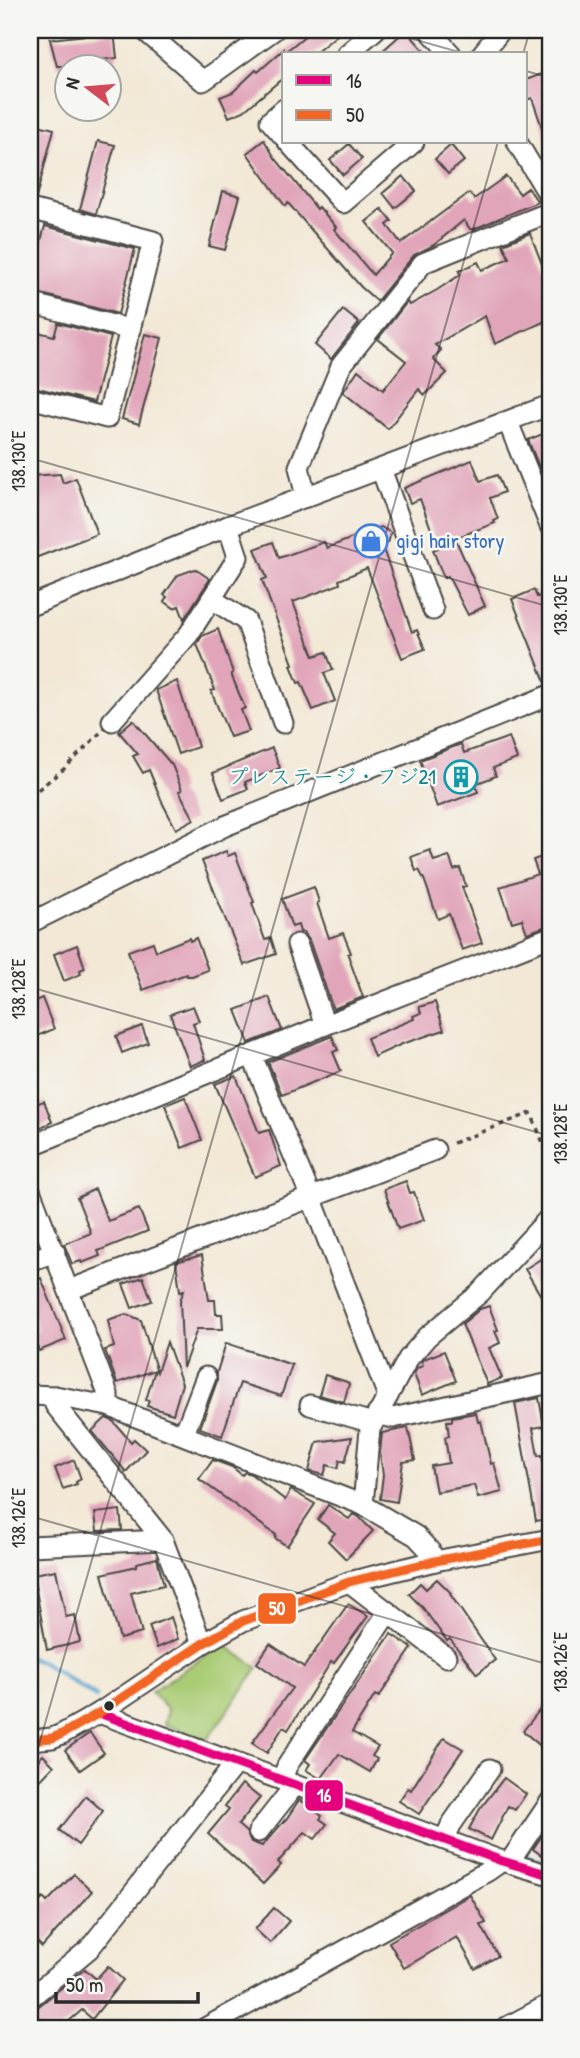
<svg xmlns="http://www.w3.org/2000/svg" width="580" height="2058" viewBox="0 0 580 2058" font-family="'Patrick Hand','Klee One',sans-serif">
<rect width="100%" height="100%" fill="#f6f6f2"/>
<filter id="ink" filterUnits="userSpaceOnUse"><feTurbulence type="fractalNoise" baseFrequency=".0143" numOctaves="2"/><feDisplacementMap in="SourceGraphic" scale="14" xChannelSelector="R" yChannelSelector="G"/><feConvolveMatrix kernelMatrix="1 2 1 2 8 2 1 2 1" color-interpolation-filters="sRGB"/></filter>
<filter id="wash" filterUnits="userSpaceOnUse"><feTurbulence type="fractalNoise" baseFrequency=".00686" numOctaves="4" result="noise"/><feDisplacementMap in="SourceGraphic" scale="28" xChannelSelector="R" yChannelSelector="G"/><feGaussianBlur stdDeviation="1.57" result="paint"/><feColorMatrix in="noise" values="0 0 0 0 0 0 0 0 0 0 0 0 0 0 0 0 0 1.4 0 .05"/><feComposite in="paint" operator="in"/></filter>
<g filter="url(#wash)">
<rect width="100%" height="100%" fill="#f2e8d5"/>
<polygon fill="#aacc75" stroke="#6a7c50" stroke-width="2" points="225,1645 258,1668 207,1740 164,1724 168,1710 151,1692 197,1661"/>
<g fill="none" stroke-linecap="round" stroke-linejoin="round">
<g stroke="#56a6d0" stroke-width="5">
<polyline points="30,1658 42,1662 96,1697"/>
<polyline points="460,1835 510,1852"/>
<polyline points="520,1855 550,1863"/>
</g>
</g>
<g id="blocks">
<g fill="#e1a5ba">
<polygon points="312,30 343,30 314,54 284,54 284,77 244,111 229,117 220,97 233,92 256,70 258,72 284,49 284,53"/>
<polygon points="406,30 427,54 379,54"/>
<polygon points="114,32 117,58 77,63 78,66 57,66 50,39"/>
<polygon points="550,71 550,144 548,145 532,98 526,100 526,80"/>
<polygon points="38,125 54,129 36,198 30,197 30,156"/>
<polygon points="264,140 275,158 317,209 319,207 336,227 334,229 373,275 392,253 366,222 382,209 392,221 387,225 401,243 469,193 474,199 506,176 520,194 528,188 538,202 474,229 470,229 464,220 434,245 414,255 377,301 361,287 288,203 285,206 247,153"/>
<polygon points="98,141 115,145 96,214 80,209"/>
<polygon points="349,144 362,159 343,175 330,160"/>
<polygon points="451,145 464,161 448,174 435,159"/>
<polygon points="403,176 416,191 395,208 383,193"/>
<polygon points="223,191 240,196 225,250 209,246"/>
<polygon points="45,226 135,249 118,314 30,291 30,282"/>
<polygon points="530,233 550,285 550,319 495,344 485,316 435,345 441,350 433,359 447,373 425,395 419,389 388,429 343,392 358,370 383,390 406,361 378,339 407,302 410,305 437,290 460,275 459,271 478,262 482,270 509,258 503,244"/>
<polygon points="343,310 359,323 331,359 315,345"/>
<polygon points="58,323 111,337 94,402 30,386 30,330 54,336"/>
<polygon points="145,334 162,338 139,424 122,419"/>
<polygon points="550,431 550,494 528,440"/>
<polygon points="472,460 480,481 497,475 504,492 490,498 498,519 494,521 495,523 455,538 485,606 468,615 448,576 444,578 433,550 438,548 420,499 410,503 404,488"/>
<polygon points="60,474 63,483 76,478 97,534 30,560 30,476"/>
<polygon points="381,527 391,533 388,543 382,546 412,632 417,630 425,649 402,658 367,568 339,580 340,584 293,602 314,656 326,652 333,670 324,673 335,701 313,710 301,682 298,683 291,665 293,664 262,580 267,578 255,549 273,542 279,558 324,542 327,548"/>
<polygon points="195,569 210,579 184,619 179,606 174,608 164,601 167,597 164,595 178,575"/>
<polygon points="534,590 537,597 541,596 550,621 550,683 546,684 512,599"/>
<polygon points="218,629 233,673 231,674 245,708 241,710 249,731 230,737 211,691 215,690 197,644 202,636"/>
<polygon points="177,681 198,747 178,754 156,690"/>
<polygon points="133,720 172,765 182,790 179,791 194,819 176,829 163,804 149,770 143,773 133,756 138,754 119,732"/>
<polygon points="509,737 517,759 493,768 496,776 475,784 478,792 437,807 420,760 461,744 464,753"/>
<polygon points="272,748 280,768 245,782 248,789 223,799 213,773"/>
<polygon points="430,850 434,861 449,856 454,870 460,868 466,886 462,887 482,943 462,950 449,914 438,919 424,879 419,870 416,871 411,857"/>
<polygon points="226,851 228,856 235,853 254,902 252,903 265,940 271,938 276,954 244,965 202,861"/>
<polygon points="550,854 550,925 527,933 522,919 512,922 500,887 538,874 533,860"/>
<polygon points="314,887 319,902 317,903 329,938 343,933 351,953 348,954 350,961 363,997 333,1009 309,940 303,932 300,932 298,925 292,927 282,899"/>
<polygon points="189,938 190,941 196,938 208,970 192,976 187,976 186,974 143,990 128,951 153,942 156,951"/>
<polygon points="77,945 85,968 80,970 81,974 64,981 54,954"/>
<polygon points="269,997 282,1030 249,1043 236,1010"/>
<polygon points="42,998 54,1029 30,1039 30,1003"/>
<polygon points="435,1002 444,1030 402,1044 374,1057 367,1038 414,1019 413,1016 421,1013 419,1007"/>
<polygon points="193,1006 199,1021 193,1023 205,1060 190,1066 170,1014"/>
<polygon points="142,1026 148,1043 122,1053 116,1036"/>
<polygon points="332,1036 338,1050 333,1052 341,1071 282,1095 268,1062"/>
<polygon points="236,1076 259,1133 269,1130 281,1166 255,1177 215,1084"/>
<polygon points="185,1097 202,1140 182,1148 165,1105"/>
<polygon points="44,1101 52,1122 30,1132 30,1106"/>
<polygon points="406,1181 410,1193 414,1192 424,1220 398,1229 384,1189"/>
<polygon points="95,1189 108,1221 139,1209 148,1231 98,1251 100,1256 82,1263 81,1261 72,1264 64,1244 91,1233 77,1198"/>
<polygon points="550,1253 550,1311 525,1269"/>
<polygon points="202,1255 209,1300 215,1300 216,1314 222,1314 223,1329 197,1329 183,1368 180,1301 184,1290 180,1291 176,1262"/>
<polygon points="143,1277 152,1301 132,1308 123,1284"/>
<polygon points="41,1278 66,1340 39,1351 32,1332 38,1330 30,1308 30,1283"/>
<polygon points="489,1306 498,1330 495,1331 500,1343 489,1348 502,1378 487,1384 462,1324 480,1309"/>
<polygon points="126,1314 141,1320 157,1372 167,1342 182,1384 173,1414 147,1406 149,1401 146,1400 155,1370 117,1383 105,1350 114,1347 108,1320"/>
<polygon points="226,1343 292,1365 281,1396 240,1383 222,1436 200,1428 217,1381 217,1372"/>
<polygon points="444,1351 456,1381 422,1395 414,1374 417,1368 423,1366 422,1362 424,1359"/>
<polygon points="325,1375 347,1382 349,1384 344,1402 319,1395"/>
<polygon points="539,1398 544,1426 533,1428 538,1456 542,1455 545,1470 549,1470 550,1518 536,1521 515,1403"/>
<polygon points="476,1413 478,1422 481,1421 491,1464 494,1463 502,1492 478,1498 474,1485 436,1492 431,1466 449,1463 445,1437 449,1436 447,1421 452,1421 452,1417"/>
<polygon points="106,1418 113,1421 131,1442 134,1439 146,1450 126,1472 92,1431"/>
<polygon points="408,1428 415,1460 403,1462 397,1502 380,1499 383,1475 380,1453 382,1433"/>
<polygon points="352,1437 345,1462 340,1460 338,1468 327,1465 324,1475 309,1471 317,1442"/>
<polygon points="74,1460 81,1479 76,1482 77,1484 63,1489 55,1468"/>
<polygon points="213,1460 232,1467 242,1475 245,1472 251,1474 285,1500 291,1490 315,1504 287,1546 275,1538 276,1535 199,1479"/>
<polygon points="328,1505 349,1519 353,1514 358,1516 373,1531 346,1559 328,1541 335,1533 318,1520"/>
<polygon points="120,1510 122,1530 97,1531 95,1513"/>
<polygon points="157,1558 164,1585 131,1593 142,1633 120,1639 102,1574 137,1566 137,1563"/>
<polygon points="56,1570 66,1617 75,1615 80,1642 47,1650 33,1574"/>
<polygon points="437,1579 451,1593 450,1594 495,1660 477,1674 450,1639 447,1641 423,1608 409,1594 420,1583 426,1589"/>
<polygon points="348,1604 368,1616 334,1663 331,1662 288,1730 283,1727 267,1753 252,1743 292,1688 257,1663 270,1644 304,1667"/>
<polygon points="171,1617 178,1639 157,1648 149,1626"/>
<polygon points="391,1634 412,1648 379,1697 375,1695 352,1732 378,1747 372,1756 377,1759 370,1772 339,1754 321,1779 306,1770 310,1764 305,1760"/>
<polygon points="550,1697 550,1754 523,1731"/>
<polygon points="90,1733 104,1753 80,1770 65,1750"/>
<polygon points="444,1738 463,1749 419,1814 399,1801 408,1788 411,1790"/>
<polygon points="43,1755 54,1766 30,1791 30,1769"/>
<polygon points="504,1778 526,1794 515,1810 508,1806 491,1840 469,1829 480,1809"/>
<polygon points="242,1784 260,1798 238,1825 246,1832 251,1842 262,1846 287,1818 299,1800 311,1806 310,1807 322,1816 320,1819 327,1824 315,1839 305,1832 278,1862 281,1865 263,1884 208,1834 229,1809 225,1806"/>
<polygon points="86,1796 103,1811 78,1845 59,1830"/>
<polygon points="550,1824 550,1848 544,1857 533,1849"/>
<polygon points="74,1874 92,1891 42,1947 30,1935 30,1913 43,1898 47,1902"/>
<polygon points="470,1895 486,1923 481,1925 498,1956 475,1969 457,1937 404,1968 389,1942"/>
<polygon points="274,1908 289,1921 270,1943 255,1929"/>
<polygon points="108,1966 123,1980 92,2019 82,2010 61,2028 30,2028 30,2013 85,1969 96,1979"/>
</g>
</g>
</g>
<g filter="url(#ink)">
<use href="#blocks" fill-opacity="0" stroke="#494744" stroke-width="2"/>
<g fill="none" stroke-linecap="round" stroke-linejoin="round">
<defs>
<g id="minor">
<polyline points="144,30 203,81 274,30"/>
<polyline points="429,30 451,54"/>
<polyline points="347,54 375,30"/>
<polyline points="482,54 501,30"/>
<polyline points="284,109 270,121 284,137"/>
<polyline points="288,142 343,203 414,142"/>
<polyline points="517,142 550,197"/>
<polyline points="30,209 153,241 107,418 30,398"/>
<polyline points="30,303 131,330"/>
<polyline points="508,422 550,526"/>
<polyline points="381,469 433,610"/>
<polyline points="306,497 299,467 341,366 423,263 550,212"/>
<polyline points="212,599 246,621 283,723"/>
<polyline points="30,606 228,526 550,405"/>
<polyline points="112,721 189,634 238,557 228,526"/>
<polyline points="30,923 225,826 550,695"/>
<polyline points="297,944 325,1025"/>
<polyline points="252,1056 311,1197 388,1396"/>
<polyline points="30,1146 325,1025 550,937"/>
<polyline points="30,1190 108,1394 108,1406"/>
<polyline points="30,1261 55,1252"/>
<polyline points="69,1290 435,1150"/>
<polyline points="30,1395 55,1396 108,1406 363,1505 416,1536 430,1551 435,1561"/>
<polyline points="55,1396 55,1405 163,1540 202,1644"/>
<polyline points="310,1405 373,1423"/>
<polyline points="377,1414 393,1418 550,1383"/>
<polyline points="184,1434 206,1377"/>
<polyline points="363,1505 370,1429 408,1359 427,1337 480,1293 550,1217"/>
<polyline points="30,1546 163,1540"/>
<polyline points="388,1612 446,1657"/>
<polyline points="99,1713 502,1861 550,1875"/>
<polyline points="30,1740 52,1738 62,1734 99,1713 202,1644 243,1621 349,1582 435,1561 550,1539"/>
<polyline points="282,1780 287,1766 388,1612 349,1582"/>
<polyline points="258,1832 295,1785"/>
<polyline points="445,1839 451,1825 490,1769"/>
<polyline points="509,1863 550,1802"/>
<polyline points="30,1998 89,1949 235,1764"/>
<polyline points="205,2028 488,1871 502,1861"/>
<polyline points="505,2028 550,2004"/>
</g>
</defs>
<use href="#minor" stroke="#494744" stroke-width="23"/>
<g stroke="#494744" stroke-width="3.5" stroke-dasharray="5 5" stroke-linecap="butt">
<polyline points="30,796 65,768 100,733"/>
<polyline points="453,1143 531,1113 550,1160"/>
</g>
<use href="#minor" stroke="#fff" stroke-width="19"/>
<defs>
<polyline id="bus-1" points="99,1713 502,1861 550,1875"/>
<polyline id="bus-2" points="30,1740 52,1738 62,1734 99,1713 202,1644 243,1621 349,1582 435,1561 550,1539"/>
</defs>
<use href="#bus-1" stroke="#f6f6f2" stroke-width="14"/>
<use href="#bus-2" stroke="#f6f6f2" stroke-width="14"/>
<use href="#bus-1" stroke="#e5007d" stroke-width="9"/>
<use href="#bus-2" stroke="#f26522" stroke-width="9"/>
</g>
</g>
<path fill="none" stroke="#2b2b2b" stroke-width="2" stroke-opacity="0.45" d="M 381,30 L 466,54M 523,54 L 530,30M 526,71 L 550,78M 30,458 L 550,607M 30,987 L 550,1136M 30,1516 L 550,1665M 30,1776 L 498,142"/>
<defs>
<symbol id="shop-ring" viewBox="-11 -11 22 22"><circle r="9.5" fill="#f6f6f2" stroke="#3f7fe0" stroke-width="1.5"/><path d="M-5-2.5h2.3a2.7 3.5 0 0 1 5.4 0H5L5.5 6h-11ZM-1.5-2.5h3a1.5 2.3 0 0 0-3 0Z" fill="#3f7fe0"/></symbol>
<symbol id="building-ring" viewBox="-11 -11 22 22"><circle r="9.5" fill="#f6f6f2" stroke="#0f9aa8" stroke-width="1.5"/><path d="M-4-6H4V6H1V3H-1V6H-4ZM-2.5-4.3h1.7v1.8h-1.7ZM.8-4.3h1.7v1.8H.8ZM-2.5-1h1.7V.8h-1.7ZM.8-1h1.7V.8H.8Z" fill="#0f9aa8"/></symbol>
</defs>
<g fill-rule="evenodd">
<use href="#shop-ring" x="352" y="522" width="38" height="38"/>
<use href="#building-ring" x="442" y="758" width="38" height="38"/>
</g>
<circle fill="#2b2b2b" stroke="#f6f6f2" stroke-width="2.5" cx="109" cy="1706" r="6"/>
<g text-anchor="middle" stroke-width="5" stroke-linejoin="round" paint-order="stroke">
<g font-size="21" fill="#366cbe" stroke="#f6f6f2" text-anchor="start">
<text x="396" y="548">gigi hair story</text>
</g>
<g font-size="21" fill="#0d838f" stroke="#f6f6f2" text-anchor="end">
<text x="436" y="784">プレステージ・フジ21</text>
</g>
</g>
<g stroke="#f6f6f2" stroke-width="2.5">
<rect x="257" y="1592" width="40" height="33" rx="7" fill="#f26522"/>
<rect x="304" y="1779" width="40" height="33" rx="7" fill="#e5007d"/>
</g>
<g font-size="19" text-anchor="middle" font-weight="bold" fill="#fff">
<text x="277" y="1615">50</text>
<text x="324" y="1802">16</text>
</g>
<rect width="580" height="2058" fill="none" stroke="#f6f6f2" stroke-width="77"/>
<rect x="282" y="52" width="245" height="91" fill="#f6f6f2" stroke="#a5a5a2" stroke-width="2"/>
<rect x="296" y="75" width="35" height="10" fill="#e5007d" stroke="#a5a5a2" stroke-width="2"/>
<text x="346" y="88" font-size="21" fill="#2b2b2b">16</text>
<rect x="296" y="110" width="35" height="10" fill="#f26522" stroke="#a5a5a2" stroke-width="2"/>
<text x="346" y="122" font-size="21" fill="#2b2b2b">50</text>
<g transform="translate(88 88) rotate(286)"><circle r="33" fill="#f6f6f2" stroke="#a5a5a2" stroke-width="2"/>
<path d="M0-5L12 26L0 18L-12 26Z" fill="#d1495b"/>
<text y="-10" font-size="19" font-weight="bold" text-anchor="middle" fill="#2b2b2b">N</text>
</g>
<path d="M56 1992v10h142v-10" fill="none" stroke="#2b2b2b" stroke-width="3.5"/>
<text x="66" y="1992" font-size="21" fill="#2b2b2b" stroke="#f6f6f2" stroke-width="5" paint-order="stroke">50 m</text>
<rect x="38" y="38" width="504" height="1982" fill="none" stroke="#2b2b2b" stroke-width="2.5"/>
<g font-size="18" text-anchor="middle" fill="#2b2b2b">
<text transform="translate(19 461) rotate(-90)" y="6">138.130°E</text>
<text transform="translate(561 605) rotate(-90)" y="6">138.130°E</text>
<text transform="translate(19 989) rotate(-90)" y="6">138.128°E</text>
<text transform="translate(561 1134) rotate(-90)" y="6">138.128°E</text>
<text transform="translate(19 1518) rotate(-90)" y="6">138.126°E</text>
<text transform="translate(561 1662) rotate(-90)" y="6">138.126°E</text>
</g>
</svg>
